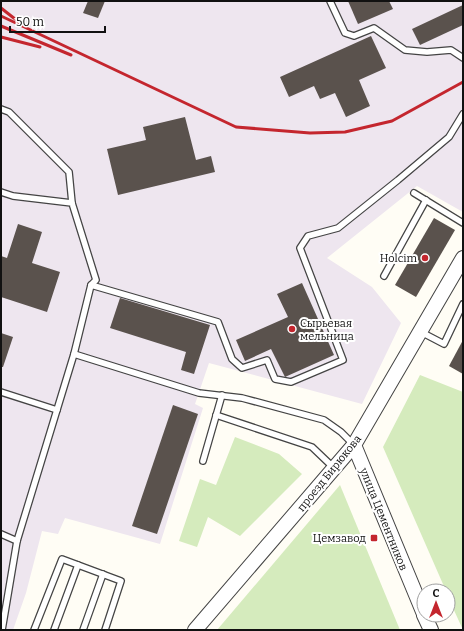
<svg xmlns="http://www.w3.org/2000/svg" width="464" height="631" viewBox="0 0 464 631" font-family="Bitter,serif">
<rect width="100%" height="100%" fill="#fffdf5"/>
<polygon fill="#eee6ef" points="1,1 463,1 463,212 417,186 327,258 372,287 401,323 362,404 209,363 195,404 203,408 160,544 65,518 58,534 42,531 26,593 13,630 1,630"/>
<g fill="#d5ebbd">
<polygon points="420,375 463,392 463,630 448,597 448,591 446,591 383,447"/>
<polygon points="235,437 279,454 302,474 240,536 208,517 197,547 179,541 200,479 216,485"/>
<polygon points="340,485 400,630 217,630"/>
</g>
<g fill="#5a524d">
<polygon points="88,1 105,1 98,18 83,13"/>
<polygon points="348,1 389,1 393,9 358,24"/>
<polygon points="463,5 463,25 420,45 412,29"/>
<polygon points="371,36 386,68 359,80 370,106 346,117 335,93 320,99 314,86 289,97 280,77"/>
<polygon points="185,117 196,160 211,156 215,172 118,195 107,149 146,140 143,127"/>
<polygon points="434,218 455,230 416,297 395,285"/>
<polygon points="18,224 42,232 32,263 60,272 47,312 1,297 1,256 7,258"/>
<polygon points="302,283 334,355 285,377 271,349 245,361 236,340 288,317 277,294"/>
<polygon points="120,298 210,325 194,374 181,370 186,352 110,328"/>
<polygon points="1,333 13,337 3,367 1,367"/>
<polygon points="463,340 463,374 449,366"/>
<polygon points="173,405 198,414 157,534 132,526"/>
</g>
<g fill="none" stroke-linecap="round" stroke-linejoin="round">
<defs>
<g id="service">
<polyline points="330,1 345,33 354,36 374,28 405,50 427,52 451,50 463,58"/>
<polyline points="1,109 9,112 69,172 72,203"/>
<polyline points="1,192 13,196 72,203 96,280 91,285 74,354 17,541 2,630"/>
<polyline points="414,193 463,223"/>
<polyline points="384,276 426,200"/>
<polyline points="91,285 218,322 232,359 242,368 267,360 275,379 291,382 343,360 300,248 308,236 338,228 398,180 449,137 463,114"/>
<polyline points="421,332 444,344 463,304"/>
<polyline points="74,354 199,393 242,398 324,420 341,432 354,445"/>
<polyline points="1,392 57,410"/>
<polyline points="216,415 312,447 334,468"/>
<polyline points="203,461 222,395"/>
<polyline points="1,534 17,541"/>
<polyline points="34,630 62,559 121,581 105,630"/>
<polyline points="54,630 78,565"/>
<polyline points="83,630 103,574"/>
</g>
<g id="tertiary">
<polyline points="354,445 424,614"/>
<polyline points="424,615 431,630"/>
<polyline points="195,630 354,445 463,258"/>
</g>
</defs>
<use href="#service" stroke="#444" stroke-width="8"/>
<use href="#tertiary" stroke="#444" stroke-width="16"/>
<use href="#service" stroke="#fff" stroke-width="5.5"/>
<use href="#tertiary" stroke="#fff" stroke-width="14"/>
<g stroke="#c4262e" stroke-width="3">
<polyline points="1,8 15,19"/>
<polyline points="1,16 236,127 310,133 345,132 392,121 463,82"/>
<polyline points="1,26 71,55"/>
<polyline points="1,37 40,47"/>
</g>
</g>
<g fill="#c4262e" stroke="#fff" stroke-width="1.5">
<circle cx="425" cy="258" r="4"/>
<circle cx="292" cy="329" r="4"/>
<rect x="370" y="534" width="8" height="8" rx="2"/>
</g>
<g text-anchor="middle" stroke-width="4" stroke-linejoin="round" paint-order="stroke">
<g font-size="11" fill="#111" stroke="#fff" text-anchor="end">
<text x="417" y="262">Holcim</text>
<text x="300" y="327" text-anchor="start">Сырьевая<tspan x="300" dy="13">мельница</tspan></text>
<text x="366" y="542">Цемзавод</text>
</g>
<g font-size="11" fill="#111" stroke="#fff">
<text transform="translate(329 473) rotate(-51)" y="4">проезд Бирюкова</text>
<text transform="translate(384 519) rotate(68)" y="4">улица Цементников</text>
</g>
</g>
<rect width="464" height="631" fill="none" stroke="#111111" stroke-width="4"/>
<g transform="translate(436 603)"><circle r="19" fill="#ffffff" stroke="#a0a0a0"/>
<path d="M0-3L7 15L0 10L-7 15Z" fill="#c4262e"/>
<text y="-6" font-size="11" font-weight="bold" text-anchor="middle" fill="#111111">С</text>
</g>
<path d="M10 26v6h95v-6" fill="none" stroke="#111111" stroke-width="2"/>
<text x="16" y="26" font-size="12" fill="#111111" stroke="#ffffff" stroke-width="3" paint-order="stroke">50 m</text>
</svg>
